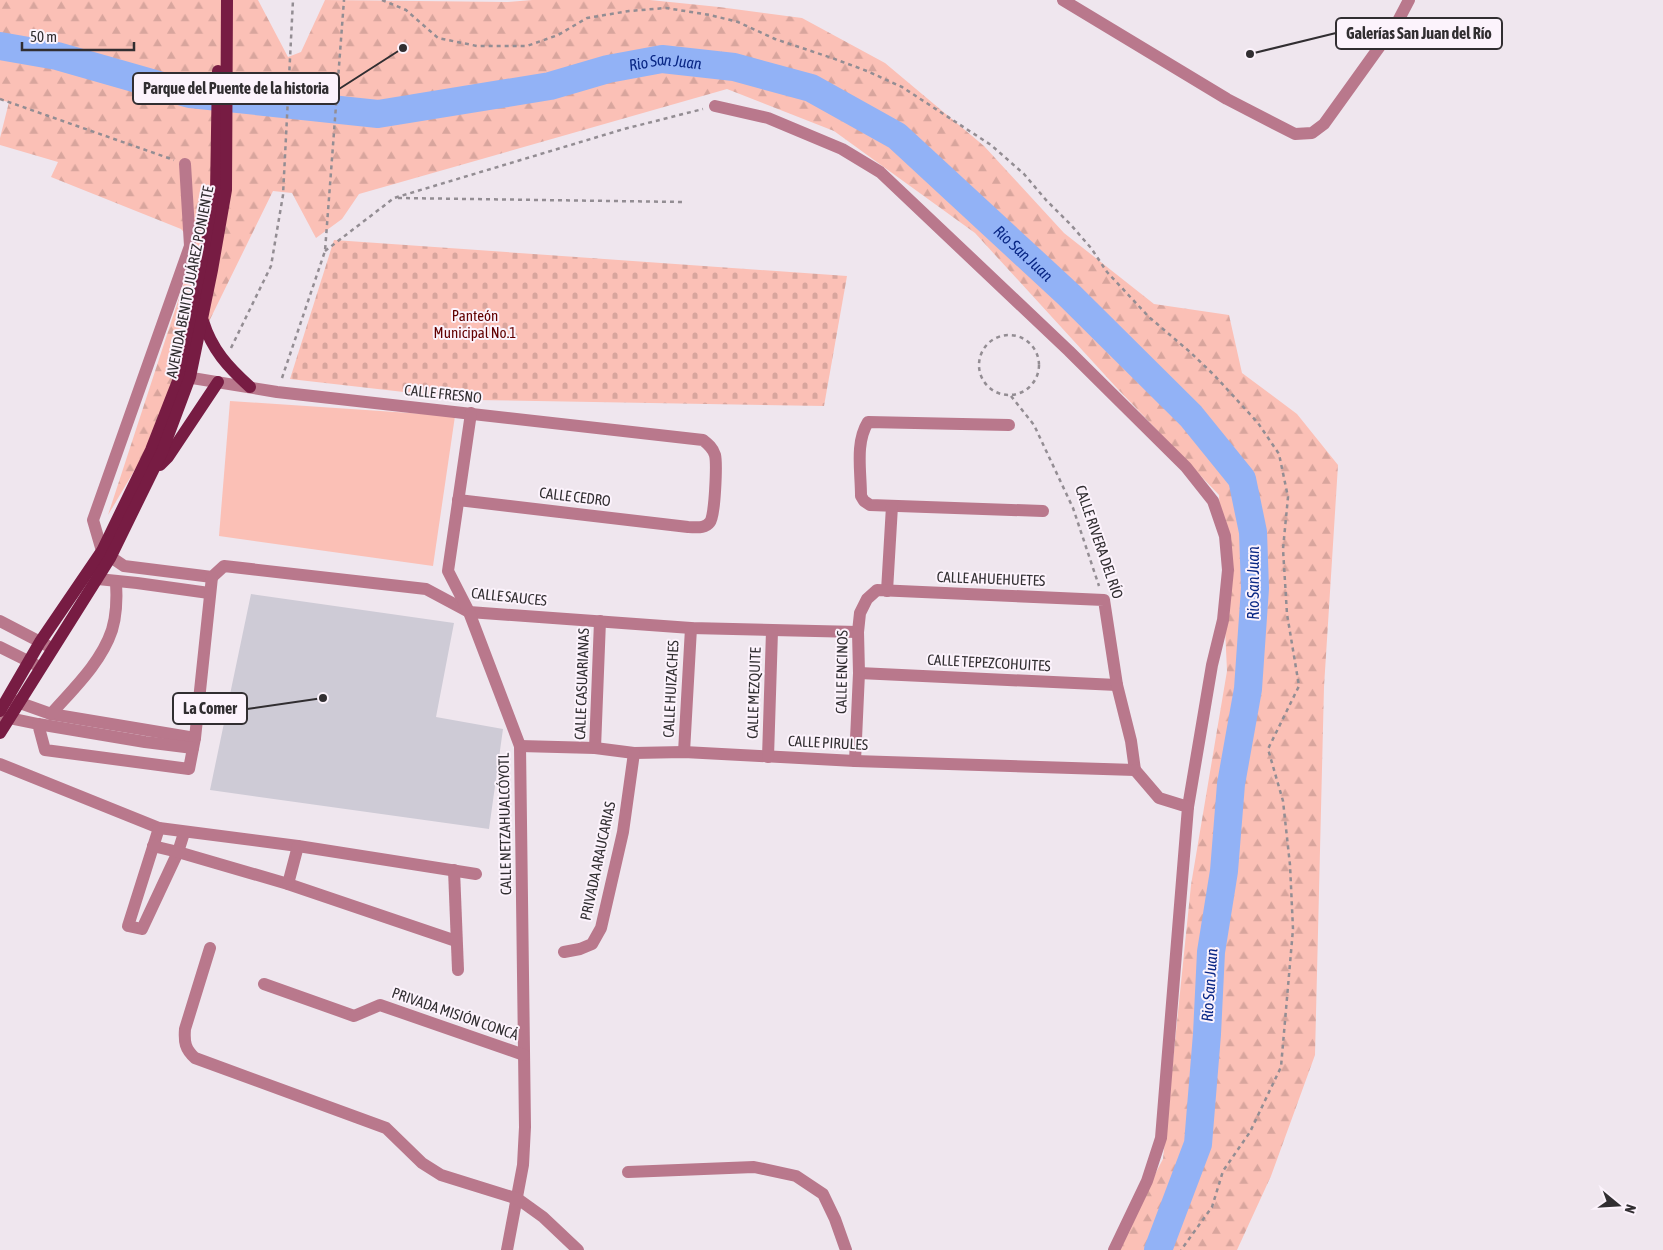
<svg xmlns="http://www.w3.org/2000/svg" width="1663" height="1250" viewBox="0 0 1663 1250" font-family="'Asap Condensed',sans-serif">
<defs>
<pattern id="forest-firs" width="22" height="20" patternUnits="userSpaceOnUse" patternTransform="scale(1.25)"><rect width="22" height="20" fill="#fbc0b6"/><path d="M5 1l3.5 6h-7zM16 11l3.5 6h-7z" fill="#d8a59d"/></pattern>
<pattern id="cemetery-stones" width="16" height="16" patternUnits="userSpaceOnUse" patternTransform="scale(1.25)"><rect width="16" height="16" fill="#fbc0b6"/><path d="M2 7V4a2 2 0 0 1 4 0v3zM10 15v-3a2 2 0 0 1 4 0v3z" fill="#d8a59d"/></pattern>
</defs>
<rect width="100%" height="100%" fill="#efe6ee"/>
<polygon fill="url(#forest-firs)" points="0,0 258,0 288,57 301,52 325,0 508,2 532,0 650,0 719,7 802,18 885,63 984,146 1064,233 1154,304 1229,315 1242,373 1297,414 1338,465 1324,687 1315,1055 1271,1176 1237,1250 1115,1250 1163,1159 1191,885 1227,671 1219,495 1115,386 975,233 834,131 727,89 359,194 342,219 316,238 292,193 273,191 143,456 108,515 196,246 181,229 51,177 58,162 0,145 0,138 9,102 0,100"/>
<polygon fill="url(#cemetery-stones)" points="334,240 847,276 824,406 474,400 290,379"/>
<polygon fill="#fbc0b6" points="230,401 455,416 433,566 219,536"/>
<g fill="none" stroke-linecap="round" stroke-linejoin="round">
<path stroke="#92b2f6" stroke-width="28" id="s1" d="M 0,46 L 57,56 L 190,94 L 378,114 L 550,86 L 608,69 L 662,59 L 734,67 L 811,88 L 897,136 L 1069,295 L 1191,416 L 1242,479 L 1253,532 L 1255,588 L 1248,689 L 1231,784 L 1224,871 L 1211,952 L 1207,1034 L 1198,1144 L 1158,1250"/>
</g>
<polygon fill="#cecbd6" points="251,594 454,623 436,717 503,729 489,829 210,790"/>
<g fill="none" stroke-linecap="round" stroke-linejoin="round">
<g stroke="#938d93" stroke-width="2.5" stroke-dasharray="4 4" stroke-linecap="butt">
<polyline points="382,0 406,10 438,38 477,46 527,46 558,35 587,18 629,11 666,8 710,15 738,22 775,39 832,58 867,71 902,87 991,145 1024,174 1046,200 1071,225 1091,248 1107,272 1149,317 1190,352 1215,376 1258,423 1279,454 1288,497 1283,549 1287,614 1299,686 1268,749 1283,801 1290,865 1293,929 1281,1067 1250,1132 1223,1171 1212,1207 1181,1250"/>
<polyline points="0,99 174,160"/>
<polyline points="398,198 684,202"/>
<polyline points="325,251 394,198 624,129 703,109"/>
<circle cx="1009" cy="365" r="30"/>
<polyline points="231,348 271,266 283,195 293,0"/>
<polyline points="282,378 325,251 344,0"/>
<polyline points="1011,396 1034,425 1073,508 1099,586"/>
</g>
<g stroke="#b9788c" stroke-width="12">
<polyline points="1063,0 1227,99 1295,134 1312,133 1324,124 1398,21 1409,0"/>
<polyline points="715,106 768,118 842,149 880,172 1069,351 1186,467 1213,501 1225,536 1228,570 1223,620 1212,665 1188,807"/>
<polyline points="185,164 190,246 93,520 102,551 124,566 212,577 224,566 426,589 469,612 691,628 858,632"/>
<path d="M 180,376 L 277,392 L 703,440 C 708,444 713,448 715,455 C 717,463 715,517 710,522 C 705,529 696,527 688,527 L 458,500"/>
<polyline points="471,413 448,571 469,612 520,746 525,1127 523,1165 507,1250"/>
<path d="M 1009,425 L 868,422 C 855,443 861,471 861,496 L 864,501 L 870,505 L 1043,511"/>
<polyline points="98,579 137,583 209,593"/>
<polyline points="887,591 892,506"/>
<polyline points="0,621 48,646"/>
<polyline points="0,647 38,666"/>
<polyline points="859,673 1117,685"/>
<polyline points="9,699 51,714 195,738"/>
<path d="M 51,714 C 73,689 101,663 112,630 C 117,614 117,597 116,581"/>
<polyline points="0,716 38,724 45,750 189,769 195,738 212,577"/>
<polyline points="38,724 145,742 193,748"/>
<polyline points="520,746 595,748 634,753 684,752 855,761 1135,770"/>
<polyline points="595,748 600,621"/>
<polyline points="684,752 691,628"/>
<polyline points="768,757 772,631"/>
<polyline points="855,761 859,673 858,632 860,613 867,599 877,590 1104,600 1117,685 1131,741 1135,770"/>
<polyline points="0,764 159,828 298,846 476,874"/>
<polyline points="159,828 128,926 142,929 178,852 184,833"/>
<polyline points="153,846 178,852 288,884 456,941"/>
<polyline points="454,870 458,970"/>
<polyline points="288,884 298,846"/>
<path d="M 210,948 L 185,1029 C 184,1042 185,1049 195,1058 L 386,1128 L 422,1163 L 441,1175 L 518,1199 L 543,1217 L 578,1250"/>
<polyline points="564,952 580,949 592,944 601,928 623,832 634,753"/>
<polyline points="264,984 354,1016 380,1005 524,1055"/>
<polyline points="628,1172 754,1167 796,1176 823,1194 835,1219 846,1250"/>
<polyline points="1114,1250 1147,1181 1161,1138 1188,807 1159,798 1135,770"/>
</g>
<g stroke="#771c43" stroke-width="12">
<path d="M 203,321 C 212,350 228,367 250,387"/>
<polyline points="160,465 168,457 218,382"/>
<polyline points="0,711 40,642 102,551 151,450 180,376 200,283 216,192 218,71"/>
<polyline points="0,733 110,558 162,452 190,377 212,270 226,190 227,0"/>
</g>
</g>
<g text-anchor="middle" stroke-width="4" stroke-linejoin="round" paint-order="stroke">
<g font-size="15" fill="#312e31" stroke="#fcf3fc">
<text transform="translate(190 282) rotate(-79)" y="5">AVENIDA BENITO JUÁREZ PONIENTE</text>
<text transform="translate(443 394) rotate(6)" y="5">CALLE FRESNO</text>
<text transform="translate(575 497) rotate(7)" y="5">CALLE CEDRO</text>
<text transform="translate(1099 542) rotate(71)" y="5">CALLE RIVERA DEL RÍO</text>
<text transform="translate(991 579) rotate(2)" y="5">CALLE AHUEHUETES</text>
<text transform="translate(509 597) rotate(6)" y="5">CALLE SAUCES</text>
<text transform="translate(989 663) rotate(3)" y="5">CALLE TEPEZCOHUITES</text>
<text transform="translate(842 672) rotate(-89)" y="5">CALLE ENCINOS</text>
<text transform="translate(582 684) rotate(-88)" y="5">CALLE CASUARIANAS</text>
<text transform="translate(671 689) rotate(-87)" y="5">CALLE HUIZACHES</text>
<text transform="translate(754 693) rotate(-88)" y="5">CALLE MEZQUITE</text>
<text transform="translate(828 743) rotate(3)" y="5">CALLE PIRULES</text>
<text transform="translate(505 824) rotate(-91)" y="5">CALLE NETZAHUALCÓYOTL</text>
<text transform="translate(598 861) rotate(-78)" y="5">PRIVADA ARAUCARIAS</text>
<text transform="translate(455 1014) rotate(19)" y="5">PRIVADA MISIÓN CONCÁ</text>
</g>
<g font-size="15" fill="#620000" stroke="#fcf3fc">
<text x="475" y="321">Panteón<tspan x="475" dy="17">Municipal No.1</tspan></text>
</g>
<g font-size="16" font-style="italic" fill="#092785" stroke="#fcf3fc">
<text dy="6" stroke="none"><textPath href="#s1" startOffset="678">Rio San Juan</textPath></text>
<text dy="6" stroke="none"><textPath href="#s1" startOffset="1098">Rio San Juan</textPath></text>
<text transform="translate(1253 583) rotate(-90)" y="6">Rio San Juan</text>
<text transform="translate(1209 985) rotate(-86)" y="6">Rio San Juan</text>
</g>
</g>
<path fill="none" stroke="#312e31" stroke-width="2" d="M1250 54L1336 33M403 48L339 89M323 698L247 709"/>
<g fill="#312e31" stroke="#fcf3fc" stroke-width="2">
<circle cx="1250" cy="54" r="5"/>
<circle cx="403" cy="48" r="5"/>
<circle cx="323" cy="698" r="5"/>
</g>
<g fill="#fcf3fc" stroke="#312e31" stroke-width="2">
<rect x="1336" y="18" width="166" height="31" rx="5"/>
<rect x="133" y="73" width="206" height="31" rx="5"/>
<rect x="173" y="693" width="74" height="31" rx="5"/>
</g>
<g font-size="16" text-anchor="middle" font-weight="bold" fill="#312e31">
<text x="1419" y="39">Galerías San Juan del Río</text>
<text x="236" y="94">Parque del Puente de la historia</text>
<text x="210" y="714">La Comer</text>
</g>
<g transform="translate(1618 1205) rotate(108)" stroke="#fcf3fc" stroke-width="4" paint-order="stroke">
<path d="M0-4L9 19L0 12L-9 19Z" fill="#312e31"/>
<text y="-8" font-size="14" font-weight="bold" text-anchor="middle" fill="#312e31">N</text>
</g>
<path d="M22 42v8h112v-8" fill="none" stroke="#312e31" stroke-width="2.5"/>
<text x="30" y="42" font-size="15" fill="#312e31" stroke="#fcf3fc" stroke-width="4" paint-order="stroke">50 m</text>
</svg>
